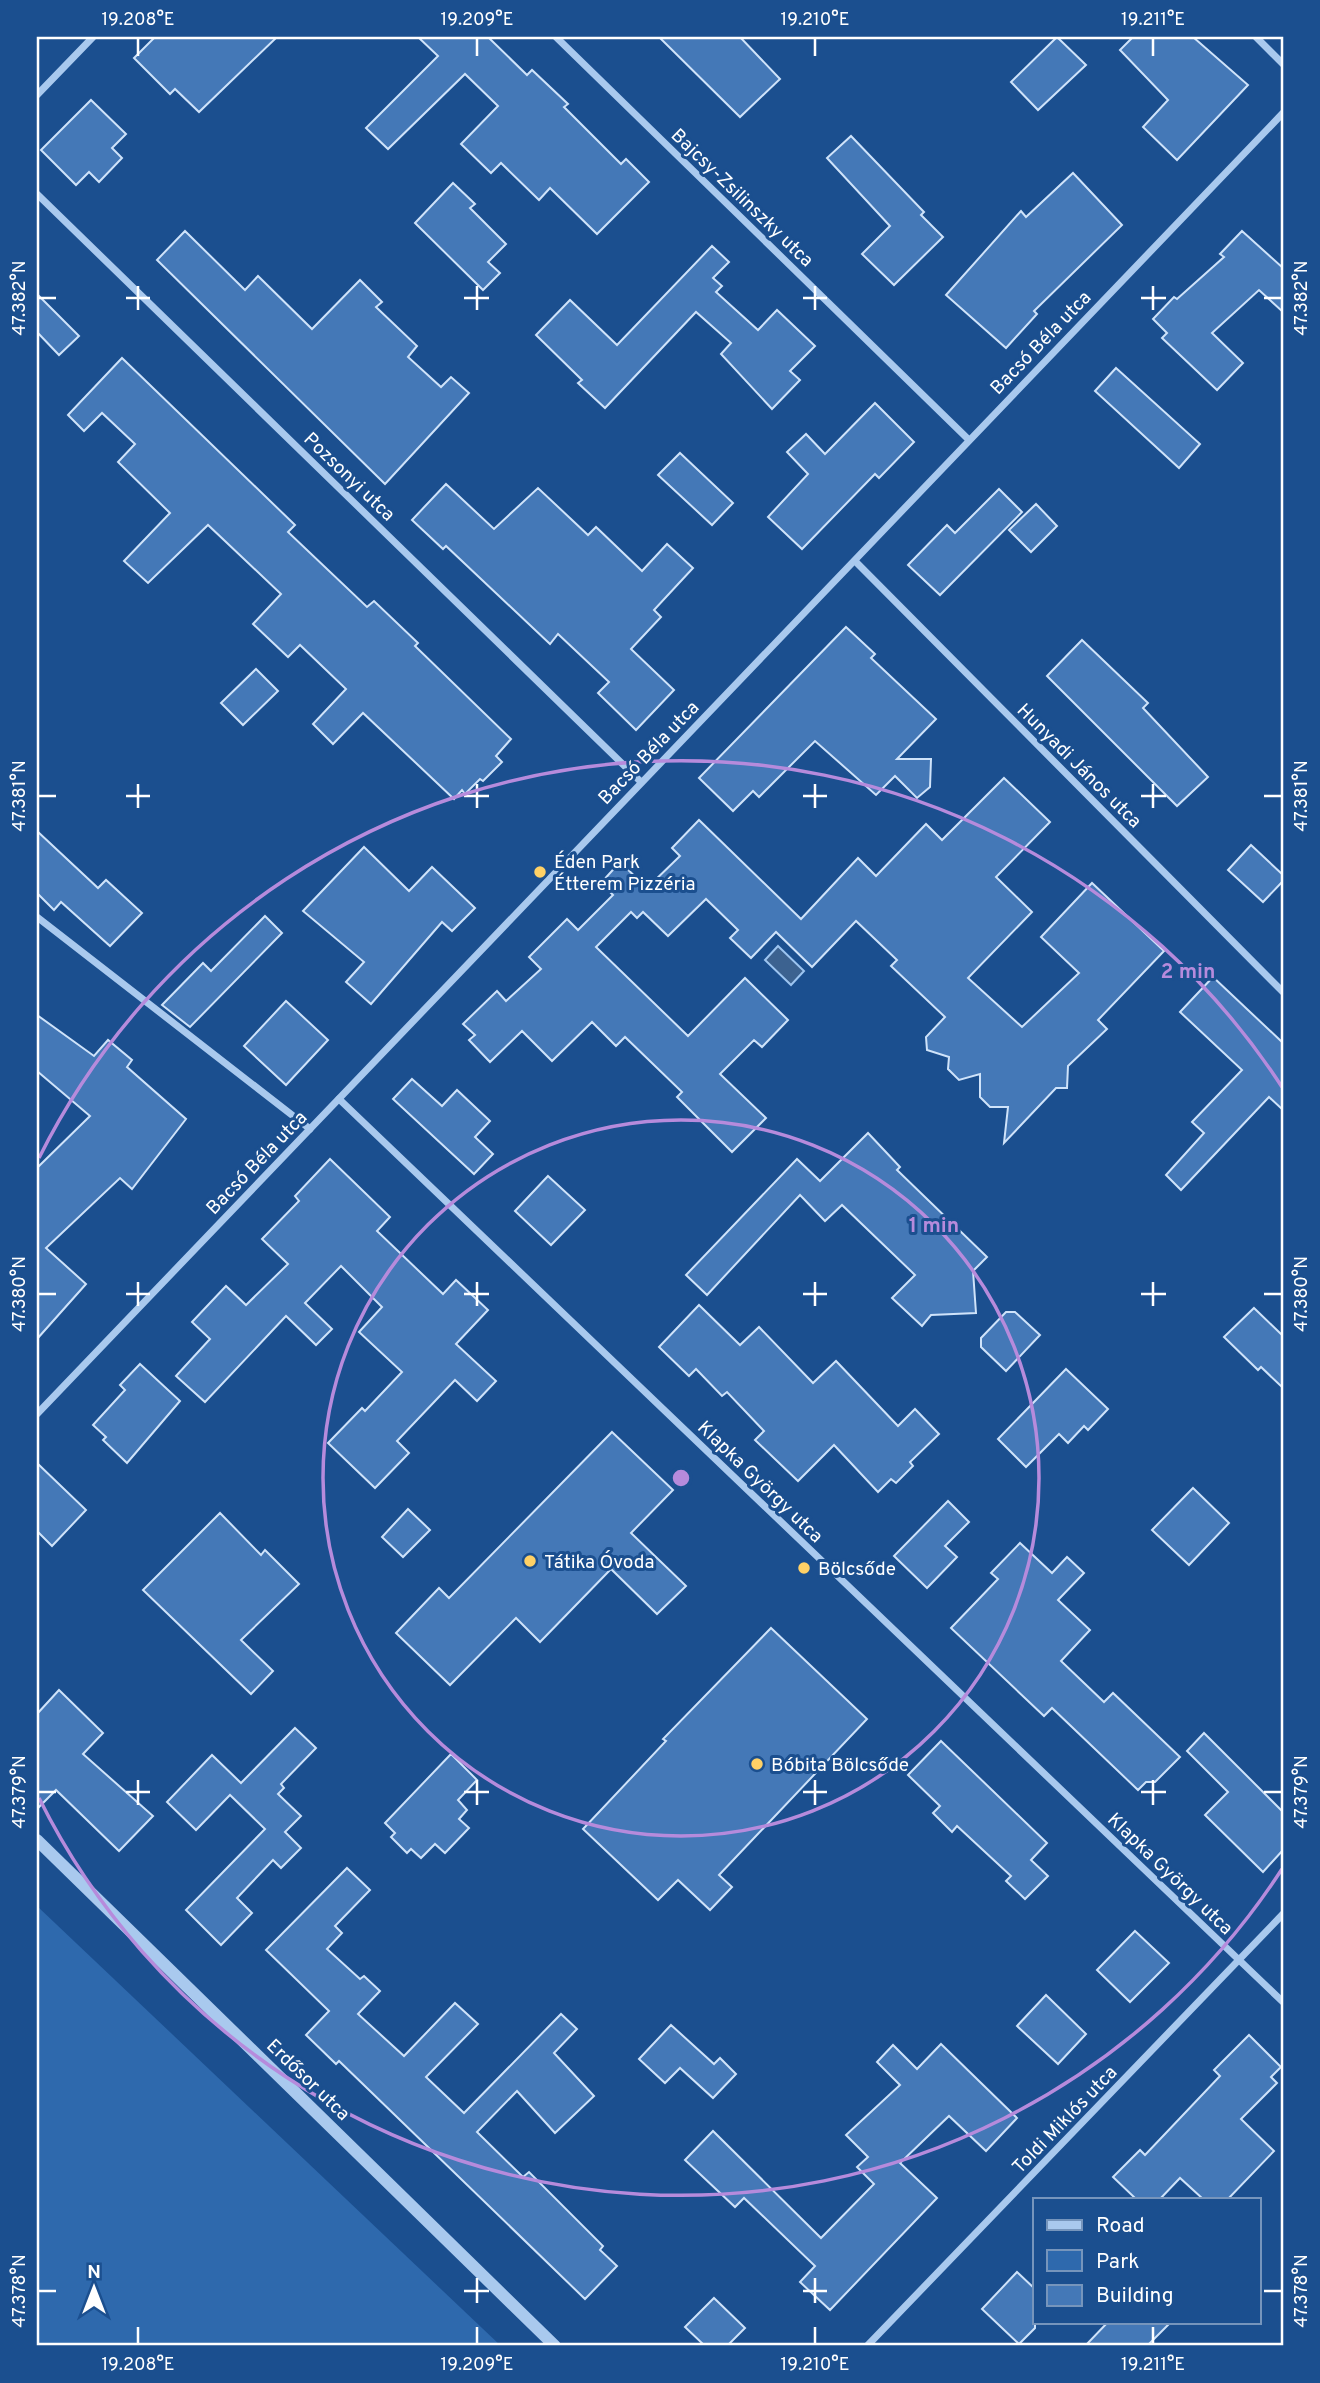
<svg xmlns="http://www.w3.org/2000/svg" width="1320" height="2383" viewBox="0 0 1320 2383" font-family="Overpass,sans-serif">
<rect width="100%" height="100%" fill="#1b4f8f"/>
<polygon fill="#2e69ad" points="37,1906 501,2346 37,2346"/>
<polygon fill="#3c6290" stroke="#9cc4f0" stroke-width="2" points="778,946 804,971 791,985 765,960"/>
<g fill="#4478b7" stroke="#cfe3fa" stroke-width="2">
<polygon points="155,37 277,37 199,112 175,89 170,94 134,58"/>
<polygon points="418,37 488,37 527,75 532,70 568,104 564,107 621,164 626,159 649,182 597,234 550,188 539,200 501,163 491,173 461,144 498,106 465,74 388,149 366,128 438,56"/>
<polygon points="659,37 740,37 780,79 740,117"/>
<polygon points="1057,37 1086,65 1038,110 1011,82"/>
<polygon points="1133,37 1193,37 1248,85 1177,160 1143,127 1168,100 1120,50"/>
<polygon points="91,100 126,134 112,148 122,158 99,182 89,172 76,185 41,150"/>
<polygon points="851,136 924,212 921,215 943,237 894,285 862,254 890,226 827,158"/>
<polygon points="1073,173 1122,225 1034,311 1037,314 1006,348 946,295 1021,211 1026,217"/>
<polygon points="453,183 475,204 470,208 506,244 488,262 500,273 483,290 415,223"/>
<polygon points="185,231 245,290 258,276 312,329 360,280 382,302 376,307 417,346 408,357 441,387 451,377 469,393 385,484 157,260"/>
<polygon points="1242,231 1283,268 1283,312 1259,290 1212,333 1243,363 1217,390 1162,338 1167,333 1153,319 1174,297 1177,299 1224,257 1220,254"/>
<polygon points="712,246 729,262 713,278 722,286 716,292 758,330 777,310 815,346 790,371 800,380 772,409 721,354 731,343 696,312 605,408 578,383 582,380 536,335 570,300 617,345"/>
<polygon points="37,294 79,336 59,355 37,332"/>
<polygon points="122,358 295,525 288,532 367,607 374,601 418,643 415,646 511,739 496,756 502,762 483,781 480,779 465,794 462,790 454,799 363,713 333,744 313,724 346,689 300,645 288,657 253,624 281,594 208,525 148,583 124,561 170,513 118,462 135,444 102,413 84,431 68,415"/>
<polygon points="1116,368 1200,444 1179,468 1095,391"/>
<polygon points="875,403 914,442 879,478 875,474 802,549 768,517 808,474 787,452 806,434 825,454"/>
<polygon points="680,453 733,503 712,525 658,475"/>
<polygon points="446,484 494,529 538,488 588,535 596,527 642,571 667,544 693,568 654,610 661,617 631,649 674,690 636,730 598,693 609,682 558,634 550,644 446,546 443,549 412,520"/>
<polygon points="999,489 1022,512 940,595 908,565 947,525 955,533"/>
<polygon points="1036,504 1057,526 1031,552 1009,530"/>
<polygon points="846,627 875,654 871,658 936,719 897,759 931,759 930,787 917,798 895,776 876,795 815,741 759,797 753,791 733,811 699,778"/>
<polygon points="1082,640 1148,703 1143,708 1208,777 1177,806 1047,676"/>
<polygon points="256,669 278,691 243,725 221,703"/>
<polygon points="1004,778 1050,822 996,877 1032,912 968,978 1022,1027 1079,973 1041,937 1092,883 1164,951 1098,1020 1107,1029 1068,1066 1067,1088 1056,1088 1004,1143 1008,1107 990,1107 980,1097 980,1074 959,1080 948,1069 949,1057 927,1050 926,1037 945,1017 891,966 897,960 856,921 812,967 776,932 751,958 730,938 738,930 706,899 668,936 643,912 637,918 631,912 596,947 688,1036 745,978 788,1020 762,1047 754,1040 720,1074 766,1118 732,1152 677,1097 682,1092 625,1037 616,1046 592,1022 552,1061 522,1031 490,1062 469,1040 475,1035 463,1024 497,991 506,1001 541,969 529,957 567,919 578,930 613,895 601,883 620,862 647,888 680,856 672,848 699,820 801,919 858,858 876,876 926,824 942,840"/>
<polygon points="37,831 98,888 106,880 142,913 110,946 61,902 54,910 37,893"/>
<polygon points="1251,845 1283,875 1283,881 1263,902 1228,870"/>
<polygon points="364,847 409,891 432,867 475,908 452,931 442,922 371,1004 346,982 364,962 303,911"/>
<polygon points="265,916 282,933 190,1027 162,1005 203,963 211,971"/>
<polygon points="1213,977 1283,1043 1283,1110 1269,1097 1181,1190 1166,1175 1204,1133 1192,1122 1242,1070 1180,1012"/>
<polygon points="286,1001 328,1040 286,1085 244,1046"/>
<polygon points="37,1015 94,1056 108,1040 132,1060 127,1067 186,1119 132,1189 120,1178 46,1248 86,1284 37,1339 37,1168 90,1116 37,1071"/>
<polygon points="412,1079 442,1106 457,1090 490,1121 475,1137 493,1154 474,1174 393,1099"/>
<polygon points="868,1133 900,1167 897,1170 987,1257 973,1271 976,1313 931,1315 922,1326 892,1298 915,1275 842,1205 825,1221 800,1195 707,1295 686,1275 797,1159 820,1181"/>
<polygon points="330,1159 390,1217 377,1231 443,1294 456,1280 488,1310 456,1344 496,1381 477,1401 455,1380 397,1441 409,1453 375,1488 328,1443 362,1408 365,1411 402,1372 359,1332 382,1307 341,1266 305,1303 332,1329 316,1345 286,1316 205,1402 176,1376 210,1339 192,1322 226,1286 246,1305 288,1264 262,1239 299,1201 295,1196"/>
<polygon points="548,1176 585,1210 551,1245 515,1211"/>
<polygon points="699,1305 740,1345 759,1327 813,1383 836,1361 898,1426 915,1409 939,1434 910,1462 913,1466 896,1483 891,1479 878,1492 834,1445 798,1481 755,1440 764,1431 727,1392 722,1396 696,1369 689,1376 659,1347"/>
<polygon points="1254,1308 1283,1336 1283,1388 1261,1367 1258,1370 1224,1337"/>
<polygon points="1006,1312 1015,1312 1040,1335 1006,1371 981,1347 981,1338"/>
<polygon points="140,1364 180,1401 127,1463 103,1440 106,1437 93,1425 125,1390 120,1385"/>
<polygon points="1066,1369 1108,1409 1088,1430 1084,1426 1068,1443 1059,1434 1026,1467 998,1439"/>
<polygon points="612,1432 673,1490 631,1533 686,1586 657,1614 611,1569 540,1642 516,1618 450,1685 396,1633 439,1588 449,1598"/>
<polygon points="37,1463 86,1510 52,1546 37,1531"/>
<polygon points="1193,1488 1229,1523 1189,1565 1152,1530"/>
<polygon points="948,1501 969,1522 945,1546 957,1557 927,1588 894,1556"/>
<polygon points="408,1509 430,1530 403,1557 382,1537"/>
<polygon points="220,1513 261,1555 265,1550 299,1584 241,1640 273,1671 251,1694 143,1590"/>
<polygon points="1020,1543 1052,1573 1067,1557 1084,1573 1058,1600 1090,1630 1061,1661 1104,1702 1113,1693 1180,1757 1155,1782 1146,1782 1138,1790 1052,1708 1044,1716 951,1628 998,1579 991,1573"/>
<polygon points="771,1628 867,1719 719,1875 732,1887 710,1910 678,1880 658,1900 583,1829 666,1741 663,1739"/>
<polygon points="59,1690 103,1733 83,1754 153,1816 119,1851 56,1790 37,1809 37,1714"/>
<polygon points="295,1728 316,1748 281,1784 284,1788 278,1794 301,1816 285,1832 301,1848 281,1868 273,1860 237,1898 252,1913 221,1945 186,1910 265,1829 230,1795 196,1830 167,1802 212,1755 241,1783"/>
<polygon points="1204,1733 1283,1812 1283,1850 1263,1872 1205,1815 1228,1792 1187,1751"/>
<polygon points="941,1741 1047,1843 1031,1860 1048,1876 1025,1899 1006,1881 1011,1876 957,1826 952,1832 933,1813 940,1806 908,1775"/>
<polygon points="451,1754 477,1780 458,1800 467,1810 459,1819 469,1828 445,1853 435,1844 421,1858 411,1849 407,1853 391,1837 395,1833 385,1823"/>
<polygon points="347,1868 370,1890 335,1926 342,1933 327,1949 360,1979 364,1976 380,1991 358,2014 404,2056 455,2003 478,2024 426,2077 464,2113 561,2014 577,2029 554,2053 594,2096 555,2133 517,2091 477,2132 523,2177 529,2172 603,2246 600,2250 617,2266 585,2299 339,2061 336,2064 306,2035 329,2011 266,1950"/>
<polygon points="1135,1931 1169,1963 1130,2002 1097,1970"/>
<polygon points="1046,1995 1086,2034 1058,2064 1017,2026"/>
<polygon points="671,2025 714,2064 720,2058 736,2074 713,2098 680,2068 665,2083 639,2059"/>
<polygon points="1249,2035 1281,2067 1271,2077 1277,2083 1241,2119 1274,2151 1228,2199 1203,2199 1180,2178 1160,2199 1136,2199 1113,2177 1140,2150 1145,2155 1220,2076 1214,2070"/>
<polygon points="941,2044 1017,2118 986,2151 949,2116 900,2163 937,2198 830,2310 800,2282 815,2266 744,2198 735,2207 685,2160 713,2131 821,2238 874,2184 857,2167 868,2157 846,2135 900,2085 877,2062 893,2045 917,2069"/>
<polygon points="1017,2272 1035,2289 1035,2328 1019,2344 982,2309"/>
<polygon points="714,2298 745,2328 727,2346 705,2346 685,2327"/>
<polygon points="1108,2322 1171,2322 1147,2346 1085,2346"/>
</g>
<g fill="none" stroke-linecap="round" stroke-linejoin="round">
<g stroke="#a9c9ee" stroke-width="7">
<polyline points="556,37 968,439"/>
<polyline points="1256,37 1283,64"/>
<polyline points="37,95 93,37"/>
<polyline points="37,194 640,781"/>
<polyline points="855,561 1283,992"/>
<polyline points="37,917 310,1129"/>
<polyline points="339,1099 1283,2002"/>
<polyline points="37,1414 1283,113"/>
<polyline points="867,2346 1283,1914"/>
</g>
<polyline stroke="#a9c9ee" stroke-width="12" points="37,1840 555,2346"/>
</g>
<path fill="none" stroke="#fff" stroke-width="2.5" d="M 138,38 L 138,56M 477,38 L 477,56M 815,38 L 815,56M 1153,38 L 1153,56M 138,286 L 138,310M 477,286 L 477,310M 815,286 L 815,310M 1153,286 L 1153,310M 38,298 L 56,298M 126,298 L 150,298M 464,298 L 489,298M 803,298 L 827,298M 1141,298 L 1166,298M 1264,298 L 1282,298M 138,784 L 138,808M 477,784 L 477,808M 815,784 L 815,808M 1153,784 L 1153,808M 38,796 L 56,796M 126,796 L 150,796M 464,796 L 489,796M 803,796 L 827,796M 1141,796 L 1166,796M 1264,796 L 1282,796M 138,1282 L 138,1306M 477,1282 L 477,1306M 815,1282 L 815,1306M 1153,1282 L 1153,1306M 38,1294 L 56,1294M 126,1294 L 150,1294M 464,1294 L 489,1294M 803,1294 L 827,1294M 1141,1294 L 1166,1294M 1264,1294 L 1282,1294M 138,1780 L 138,1805M 477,1780 L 477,1805M 815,1780 L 815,1805M 1153,1780 L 1153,1805M 38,1792 L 56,1792M 126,1792 L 150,1792M 464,1792 L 489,1792M 803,1792 L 827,1792M 1141,1792 L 1166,1792M 1264,1792 L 1282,1792M 477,2278 L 477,2303M 815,2278 L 815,2303M 38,2291 L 56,2291M 464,2291 L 489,2291M 803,2291 L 827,2291M 1264,2291 L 1282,2291M 138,2327 L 138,2344M 477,2327 L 477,2344M 815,2327 L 815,2344M 1153,2327 L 1153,2344"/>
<g fill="none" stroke="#b68bdc" stroke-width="3.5">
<circle cx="681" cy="1478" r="358"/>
<path d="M1282 1869A717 717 0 0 1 39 1798M39 1158A717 717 0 0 1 1282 1087"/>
</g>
<g fill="#ffd166" stroke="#1b4f8f" stroke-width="2.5">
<circle cx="540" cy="872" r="7"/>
<circle cx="530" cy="1561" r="7"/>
<circle cx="804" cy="1568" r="7"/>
<circle cx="757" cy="1764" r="7"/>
</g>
<g text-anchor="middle" stroke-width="6" stroke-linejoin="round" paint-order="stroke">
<g font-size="19" fill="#fff" stroke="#1b4f8f">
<text transform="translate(743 197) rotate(44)" y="7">Bajcsy-Zsilinszky utca</text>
<text transform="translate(1040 342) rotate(-46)" y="7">Bacsó Béla utca</text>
<text transform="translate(350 476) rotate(44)" y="7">Pozsonyi utca</text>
<text transform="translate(648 752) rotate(-46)" y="7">Bacsó Béla utca</text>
<text transform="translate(1080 765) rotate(45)" y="7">Hunyadi János utca</text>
<text transform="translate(256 1162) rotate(-46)" y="7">Bacsó Béla utca</text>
<text transform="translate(761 1481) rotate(44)" y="7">Klapka György utca</text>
<text transform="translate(1171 1873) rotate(44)" y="7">Klapka György utca</text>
<text transform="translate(309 2079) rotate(44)" y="7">Erdősor utca</text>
<text transform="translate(1064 2119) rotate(-46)" y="7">Toldi Miklós utca</text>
</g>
<g font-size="19" fill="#fff" stroke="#1b4f8f" text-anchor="start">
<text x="554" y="868">Éden Park<tspan x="554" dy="22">Étterem Pizzéria</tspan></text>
<text x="544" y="1568">Tátika Óvoda</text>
<text x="818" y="1575">Bölcsőde</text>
<text x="771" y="1771">Bóbita Bölcsőde</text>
</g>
</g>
<circle cx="681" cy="1478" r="10" fill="#b68bdc" stroke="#1b4f8f" stroke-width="3.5"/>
<g font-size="21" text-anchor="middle" font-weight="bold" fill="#b68bdc" stroke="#1b4f8f" stroke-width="6" stroke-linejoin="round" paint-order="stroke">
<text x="1188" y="978">2 min</text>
<text x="934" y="1232">1 min</text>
</g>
<rect width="1320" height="2383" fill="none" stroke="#1b4f8f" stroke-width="77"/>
<rect x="1033" y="2198" width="228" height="126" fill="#1b4f8f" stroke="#7695bc" stroke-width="2"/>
<rect x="1047" y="2220" width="35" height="10" fill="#a9c9ee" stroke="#7695bc" stroke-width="2"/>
<text x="1096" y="2232" font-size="21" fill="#ffffff">Road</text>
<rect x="1047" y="2250" width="35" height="21" fill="#2e69ad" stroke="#7695bc" stroke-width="2"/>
<text x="1096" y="2268" font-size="21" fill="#ffffff">Park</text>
<rect x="1047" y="2285" width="35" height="21" fill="#4478b7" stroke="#7695bc" stroke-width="2"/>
<text x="1096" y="2302" font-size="21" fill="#ffffff">Building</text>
<g transform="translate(94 2288)" stroke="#1b4f8f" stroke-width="5" paint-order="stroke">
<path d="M0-5L12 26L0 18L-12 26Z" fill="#ffffff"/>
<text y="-10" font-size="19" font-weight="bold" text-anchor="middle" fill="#ffffff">N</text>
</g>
<rect x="38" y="38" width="1244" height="2306" fill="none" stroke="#fff" stroke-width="2.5"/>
<g font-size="18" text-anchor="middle" fill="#fff">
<text x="138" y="25">19.208°E</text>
<text x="477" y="25">19.209°E</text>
<text x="815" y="25">19.210°E</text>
<text x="1153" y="25">19.211°E</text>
<text transform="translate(19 298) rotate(-90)" y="6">47.382°N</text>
<text transform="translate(1301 298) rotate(-90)" y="6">47.382°N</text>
<text transform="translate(19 796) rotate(-90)" y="6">47.381°N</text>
<text transform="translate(1301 796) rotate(-90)" y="6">47.381°N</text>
<text transform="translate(19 1294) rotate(-90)" y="6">47.380°N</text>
<text transform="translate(1301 1294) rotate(-90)" y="6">47.380°N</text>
<text transform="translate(19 1792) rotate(-90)" y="6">47.379°N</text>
<text transform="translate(1301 1792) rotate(-90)" y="6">47.379°N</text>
<text transform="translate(19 2291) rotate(-90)" y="6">47.378°N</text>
<text transform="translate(1301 2291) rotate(-90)" y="6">47.378°N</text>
<text x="138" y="2370">19.208°E</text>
<text x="477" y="2370">19.209°E</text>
<text x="815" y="2370">19.210°E</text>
<text x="1153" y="2370">19.211°E</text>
</g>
</svg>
